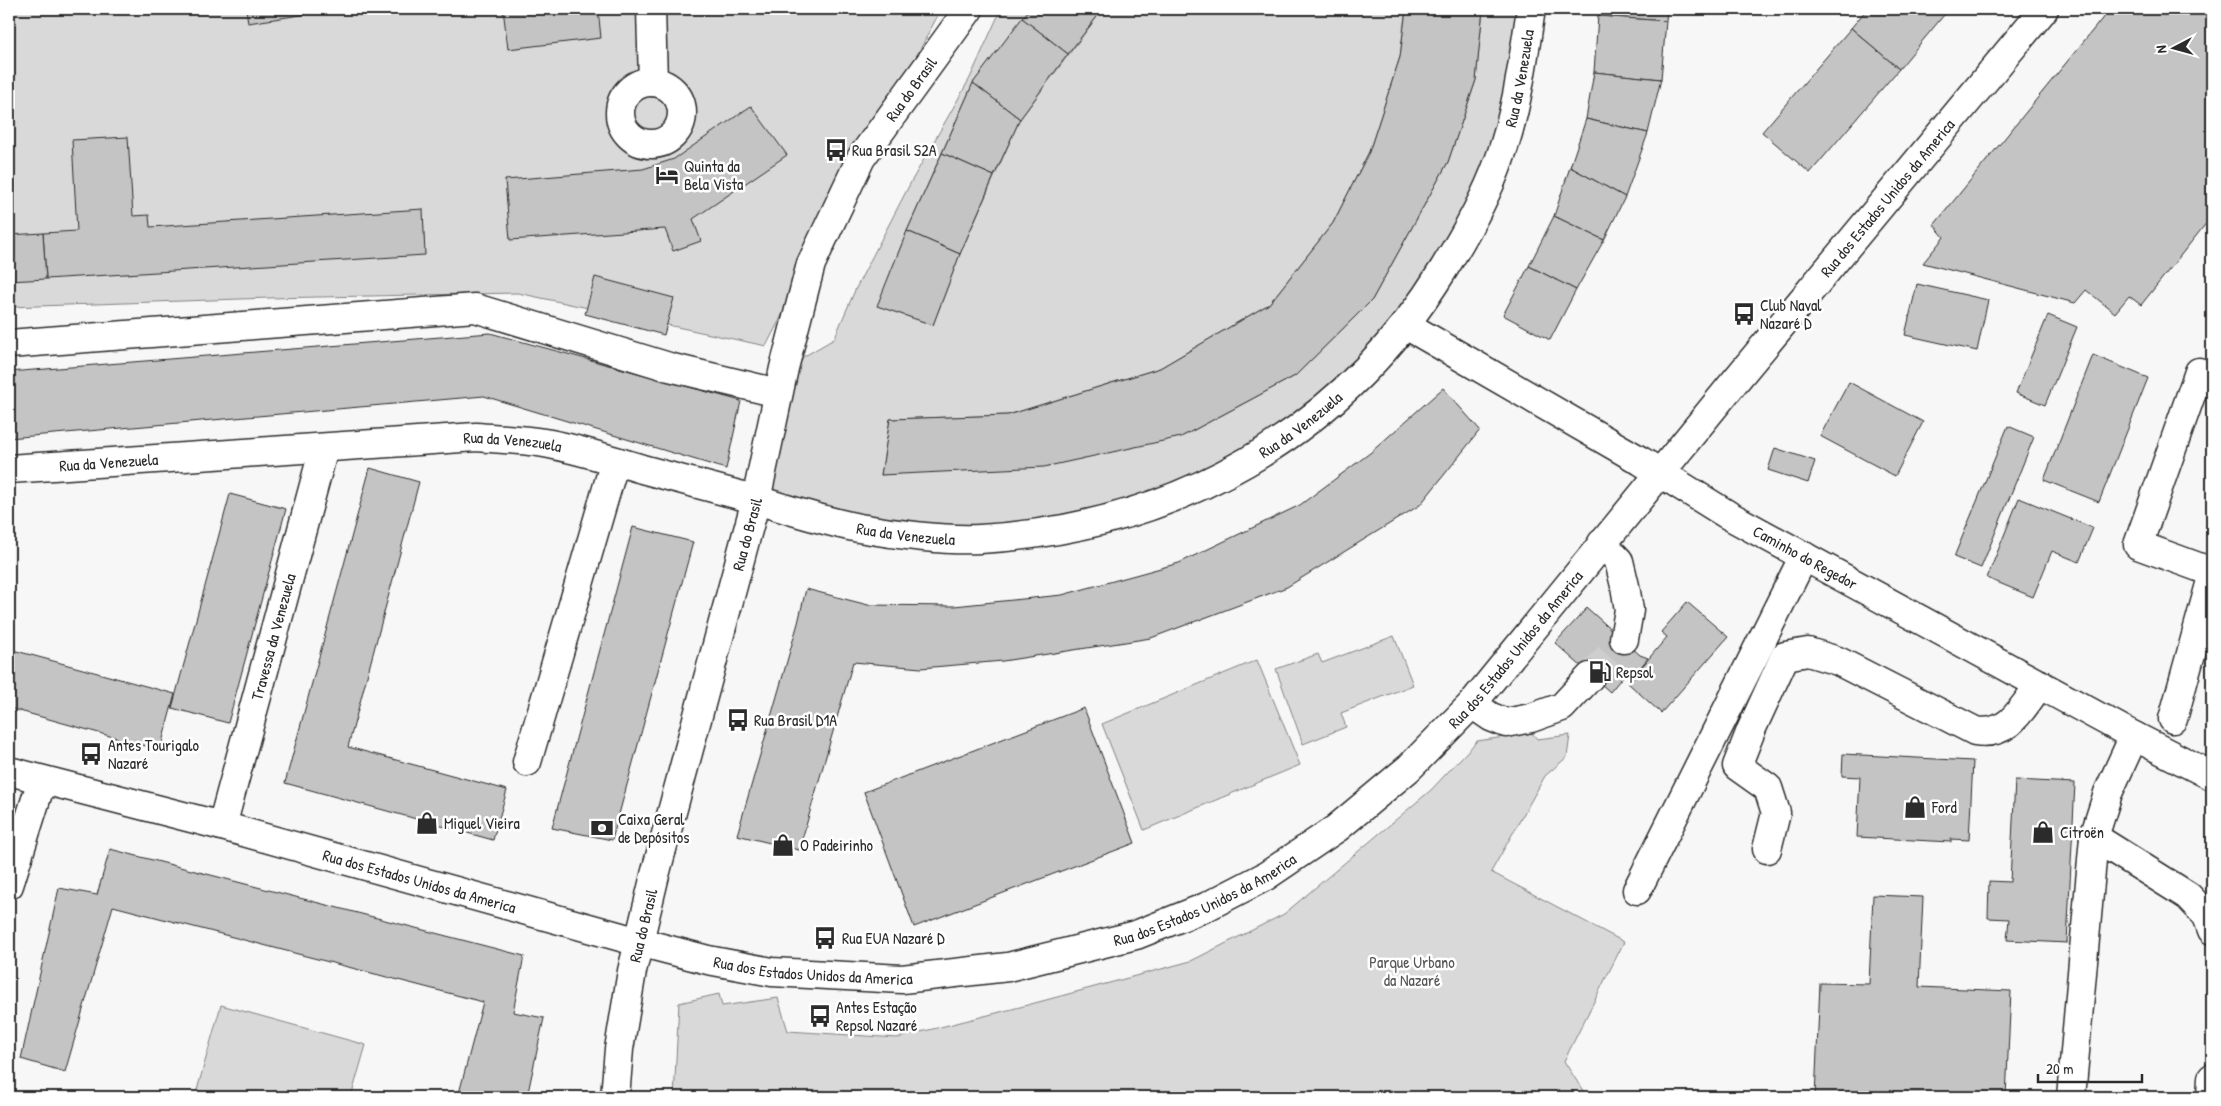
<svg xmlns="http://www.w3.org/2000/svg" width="2221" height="1106" viewBox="0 0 2221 1106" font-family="'Patrick Hand',sans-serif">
<rect width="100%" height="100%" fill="#f7f7f7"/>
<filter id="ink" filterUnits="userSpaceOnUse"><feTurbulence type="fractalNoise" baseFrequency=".02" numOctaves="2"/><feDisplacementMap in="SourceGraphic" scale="10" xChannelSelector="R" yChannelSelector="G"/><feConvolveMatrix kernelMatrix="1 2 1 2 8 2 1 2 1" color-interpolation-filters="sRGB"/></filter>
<g filter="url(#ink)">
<g fill="#d9d9d9" stroke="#828282">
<polygon points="9,9 938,9 939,13 766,346 518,293 269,298 9,307"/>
<polygon points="1005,9 1030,9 973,83 907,231 878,306 933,325 960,254 1020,119 1103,9 1406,9 1400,57 1369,152 1333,223 1269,304 1160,368 1008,415 890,419 881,475 1181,437 1295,376 1372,300 1448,162 1476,80 1483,9 1531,9 1517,101 1406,325 1211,481 978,539 756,500 784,368 834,339 856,288 911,182 970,78 997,18"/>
<polygon points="1394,636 1413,685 1341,713 1346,727 1303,744 1276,669 1318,654 1322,663"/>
<polygon points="1257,660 1300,765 1144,830 1102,724"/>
<polygon points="1532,733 1537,739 1570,735 1567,757 1545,776 1491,872 1624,942 1564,1061 1587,1097 674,1097 679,1003 719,994 722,1006 778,998 788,1031 897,1038 1020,1007 1191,961 1284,914 1431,790 1477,741"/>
<polygon points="221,1005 366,1045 351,1097 222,1097 197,1090"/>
</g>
<g fill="#c4c4c4" stroke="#2b2b2b">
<polygon points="246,9 340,9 248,23"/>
<polygon points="503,9 598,9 601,38 508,49"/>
<polygon points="1030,9 1103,9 1068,54 1022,18"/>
<polygon points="1406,9 1483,9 1476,80 1448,162 1372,300 1295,376 1181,437 1044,467 881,475 890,419 1008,415 1160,368 1269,304 1333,223 1369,152 1400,57"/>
<polygon points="1599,9 1667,9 1666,21 1598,16"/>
<polygon points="1867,9 1949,9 1899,69 1851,28"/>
<polygon points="2110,9 2212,9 2212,216 2141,305 2129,296 2115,313 2086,290 2075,303 1923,263 1944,237 1934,225"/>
<polygon points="1598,16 1666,21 1661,79 1594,72"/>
<polygon points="1022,18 1068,54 1020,119 973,83"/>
<polygon points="1851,28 1899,69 1810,173 1762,132"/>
<polygon points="1594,72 1661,79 1648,133 1586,119"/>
<polygon points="973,83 1020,119 994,176 942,153"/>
<polygon points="751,106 787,155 693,219 701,241 673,251 665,229 510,240 505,180 643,169 674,159"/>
<polygon points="1586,119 1648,133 1625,197 1570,167"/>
<polygon points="128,137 133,216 149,215 150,227 423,209 425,255 46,279 43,233 77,231 72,140"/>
<polygon points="942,153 994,176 960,254 907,231"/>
<polygon points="1570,167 1625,197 1604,240 1554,216"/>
<polygon points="1554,216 1604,240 1576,290 1529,266"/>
<polygon points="907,231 960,254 933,325 877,306"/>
<polygon points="43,233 46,279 9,281 9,235"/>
<polygon points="1529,266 1576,290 1550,340 1503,315"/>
<polygon points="595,277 674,298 664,335 585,314"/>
<polygon points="1917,284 1988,300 1977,351 1905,335"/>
<polygon points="2048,315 2077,327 2045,405 2016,393"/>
<polygon points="490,333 741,401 726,469 484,396 9,438 9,372"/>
<polygon points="2093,355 2148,378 2099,502 2044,480"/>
<polygon points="1849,382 1923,422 1895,476 1820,436"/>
<polygon points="1443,388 1480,430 1420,505 1287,587 1151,638 1003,661 921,668 853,662 799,850 737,835 798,623 806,589 868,605 954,606 1062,595 1179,563 1300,505 1370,453"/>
<polygon points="2008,426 2034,437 1981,568 1954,557"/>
<polygon points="1775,448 1815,461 1808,483 1768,470"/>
<polygon points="370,468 419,482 348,747 507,790 493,840 285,783"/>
<polygon points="230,494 286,509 228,723 172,708"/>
<polygon points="2019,498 2093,528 2079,562 2052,551 2033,597 1987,578"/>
<polygon points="633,527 693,542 612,840 552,828"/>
<polygon points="1687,602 1728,637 1661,713 1628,683 1667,637 1661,632"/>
<polygon points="1587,608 1640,655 1648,658 1632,678 1625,674 1610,692 1555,643"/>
<polygon points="9,649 175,694 160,750 9,708"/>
<polygon points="1084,708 1135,843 914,927 864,792"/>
<polygon points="1843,754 1973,761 1969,840 1951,839 1951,842 1857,837 1860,777 1842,776"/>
<polygon points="2015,780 2075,783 2067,943 2007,940 2009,919 1988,918 1989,881 2010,882"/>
<polygon points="110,849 524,956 513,1012 544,1018 527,1097 458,1097 483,1002 113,906 65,1072 21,1059 59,888 97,895"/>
<polygon points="1873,895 1923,897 1919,987 2011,991 2006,1097 1815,1097 1820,983 1869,984"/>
</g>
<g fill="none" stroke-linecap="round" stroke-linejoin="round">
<polyline stroke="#cecece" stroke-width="28" stroke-dasharray="28 14" stroke-linecap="butt" points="1590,677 1624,639"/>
<defs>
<g id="minor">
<polyline points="651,9 653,82"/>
<circle cx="651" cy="113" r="31"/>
<path id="s1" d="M 1406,325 L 1641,461 L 1728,515 L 2134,736 L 2212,776"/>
<polyline points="9,344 475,308 669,367 778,393"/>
<polyline points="2199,372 2138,545 2212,572"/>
<path id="s2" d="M 9,469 L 476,437 C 500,439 526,439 550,444 C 581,450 612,460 642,469 C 679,479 717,489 754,499 C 789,510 823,521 859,528 C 893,534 946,541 980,539 C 1174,528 1341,435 1443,270 C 1465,235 1485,200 1499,161 C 1517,112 1523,61 1531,9"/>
<polyline points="1602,543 1619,561 1625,586 1629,610 1624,639"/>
<polyline points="1472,704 1491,717 1506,723 1531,718 1562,707 1590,677"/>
<polyline points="2173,719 2212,577"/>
<polyline points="527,762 615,461"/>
<path id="s3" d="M 9,771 L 222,826 L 639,942 L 708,960 L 772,972 L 902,979 L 1008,967 L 1136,935 L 1206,907 L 1266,876 L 1337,828 L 1409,768 L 1472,704 L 1731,386 L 2044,9"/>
<path id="s4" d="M 222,826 L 324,448"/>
<polyline points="2094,837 2188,896 2207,916 2212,930"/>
<path d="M 1767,849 L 1776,813 L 1768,788 L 1737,766 L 1752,728 L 1785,656 L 1808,652 L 1838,661 L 1975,731 C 2009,737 2022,708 2040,684"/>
<polyline points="9,885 42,780"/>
<polyline points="1637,890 1804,556"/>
<path id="s5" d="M 615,1097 L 619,1049 L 632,971 L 655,875 L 756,500 L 784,368 L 811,264 L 861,158 L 969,9"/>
<polyline points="2071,1097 2094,837 2108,793 2134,736"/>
<polyline points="2211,1097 2212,1078"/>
</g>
</defs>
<use href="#minor" stroke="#2b2b2b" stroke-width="31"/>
<use href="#minor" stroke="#fff" stroke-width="28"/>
</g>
</g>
<defs>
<symbol id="bus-bare" viewBox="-9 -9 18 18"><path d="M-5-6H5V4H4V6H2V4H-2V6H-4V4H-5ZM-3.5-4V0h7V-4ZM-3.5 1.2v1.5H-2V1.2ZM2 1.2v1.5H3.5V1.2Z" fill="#2b2b2b" stroke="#fff" stroke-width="2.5" paint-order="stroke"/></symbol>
<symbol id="hotel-bare" viewBox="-9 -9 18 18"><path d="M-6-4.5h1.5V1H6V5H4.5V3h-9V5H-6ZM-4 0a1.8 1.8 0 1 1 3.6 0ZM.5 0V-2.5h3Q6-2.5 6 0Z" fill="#2b2b2b" stroke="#fff" stroke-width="2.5" paint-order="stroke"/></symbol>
<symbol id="fuel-bare" viewBox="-9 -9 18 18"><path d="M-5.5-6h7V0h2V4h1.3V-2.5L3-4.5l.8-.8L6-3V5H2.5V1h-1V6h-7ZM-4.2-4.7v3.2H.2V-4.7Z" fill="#2b2b2b" stroke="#fff" stroke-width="2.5" paint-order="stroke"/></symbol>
<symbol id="shop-bare" viewBox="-9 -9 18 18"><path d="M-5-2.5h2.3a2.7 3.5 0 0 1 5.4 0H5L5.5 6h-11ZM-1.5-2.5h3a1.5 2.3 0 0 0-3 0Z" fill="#2b2b2b" stroke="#fff" stroke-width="2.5" paint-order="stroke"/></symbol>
<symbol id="bank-bare" viewBox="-9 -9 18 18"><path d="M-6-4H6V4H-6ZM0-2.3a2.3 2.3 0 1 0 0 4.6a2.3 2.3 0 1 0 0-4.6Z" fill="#2b2b2b" stroke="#fff" stroke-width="2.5" paint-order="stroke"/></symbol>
</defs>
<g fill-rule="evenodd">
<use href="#bus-bare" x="820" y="134" width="32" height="32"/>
<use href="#hotel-bare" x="651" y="159" width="32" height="32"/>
<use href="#bus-bare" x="1728" y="298" width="32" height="32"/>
<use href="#fuel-bare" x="1584" y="656" width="32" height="32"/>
<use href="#bus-bare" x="722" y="704" width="32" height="32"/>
<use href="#bus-bare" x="75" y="738" width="32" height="32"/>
<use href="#shop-bare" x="1899" y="791" width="32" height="32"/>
<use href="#shop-bare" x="411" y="807" width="32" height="32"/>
<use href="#bank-bare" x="586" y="812" width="32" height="32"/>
<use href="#shop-bare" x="2027" y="816" width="32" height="32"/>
<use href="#shop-bare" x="767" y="829" width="32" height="32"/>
<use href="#bus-bare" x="809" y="922" width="32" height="32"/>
<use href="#bus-bare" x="804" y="1000" width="32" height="32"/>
</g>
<g text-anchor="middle" stroke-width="5" stroke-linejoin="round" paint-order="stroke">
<g font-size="16" fill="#2b2b2b" stroke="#fff">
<text dy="6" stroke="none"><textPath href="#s2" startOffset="1750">Rua da Venezuela</textPath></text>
<text dy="6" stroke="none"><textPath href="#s5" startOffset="1059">Rua do Brasil</textPath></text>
<text dy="6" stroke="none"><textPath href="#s3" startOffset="2225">Rua dos Estados Unidos da America</textPath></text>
<text dy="6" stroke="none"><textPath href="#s2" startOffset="1330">Rua da Venezuela</textPath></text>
<text dy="6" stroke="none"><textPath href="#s2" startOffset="505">Rua da Venezuela</textPath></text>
<text dy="6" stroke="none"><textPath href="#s2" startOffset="100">Rua da Venezuela</textPath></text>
<text dy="6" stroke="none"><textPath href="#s2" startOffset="910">Rua da Venezuela</textPath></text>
<text dy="6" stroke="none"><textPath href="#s5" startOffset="579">Rua do Brasil</textPath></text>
<text dy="6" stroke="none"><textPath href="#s1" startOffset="462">Caminho do Regedor</textPath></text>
<text dy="6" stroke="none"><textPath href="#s4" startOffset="196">Travessa da Venezuela</textPath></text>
<text dy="6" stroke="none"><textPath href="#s3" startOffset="1640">Rua dos Estados Unidos da America</textPath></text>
<text dy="6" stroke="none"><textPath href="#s3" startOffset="425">Rua dos Estados Unidos da America</textPath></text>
<text dy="6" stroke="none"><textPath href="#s3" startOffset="1235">Rua dos Estados Unidos da America</textPath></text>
<text dy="6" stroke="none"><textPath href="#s5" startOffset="174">Rua do Brasil</textPath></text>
<text dy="6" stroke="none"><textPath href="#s3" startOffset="830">Rua dos Estados Unidos da America</textPath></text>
</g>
<g font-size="16" fill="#2b2b2b" stroke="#fff" text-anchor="start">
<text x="852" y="156">Rua Brasil S2A</text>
<text x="684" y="172">Quinta da<tspan x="684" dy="18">Bela Vista</tspan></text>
<text x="1760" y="311">Club Naval<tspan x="1760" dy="18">Nazaré D</tspan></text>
<text x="1616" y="678">Repsol</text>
<text x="754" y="726">Rua Brasil D1A</text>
<text x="108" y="751">Antes Tourigalo<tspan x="108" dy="18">Nazaré</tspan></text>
<text x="1932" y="813">Ford</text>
<text x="618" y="825">Caixa Geral<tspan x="618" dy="18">de Depósitos</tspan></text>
<text x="444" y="829">Miguel Vieira</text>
<text x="2060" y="838">Citroën</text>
<text x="800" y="851">O Padeirinho</text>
<text x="842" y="944">Rua EUA Nazaré D</text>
<text x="836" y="1013">Antes Estação<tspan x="836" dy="18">Repsol Nazaré</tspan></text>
</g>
<g font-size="16" fill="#565656" stroke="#fff">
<text x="1412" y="968">Parque Urbano<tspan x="1412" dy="18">da Nazaré</tspan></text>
</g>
</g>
<rect width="2221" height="1106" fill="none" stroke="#fff" stroke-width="30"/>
<rect x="15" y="15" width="2191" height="1076" fill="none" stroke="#2b2b2b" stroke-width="2" filter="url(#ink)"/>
<g transform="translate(2174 48) rotate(264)" stroke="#ffffff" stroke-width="4" paint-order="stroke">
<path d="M0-4L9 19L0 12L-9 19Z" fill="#2b2b2b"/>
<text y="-8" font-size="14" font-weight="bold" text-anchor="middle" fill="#2b2b2b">N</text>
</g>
<path d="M2038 1074v8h104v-8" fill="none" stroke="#2b2b2b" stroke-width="2.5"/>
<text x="2046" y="1074" font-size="15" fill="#2b2b2b" stroke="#ffffff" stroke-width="4" paint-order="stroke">20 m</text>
</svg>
